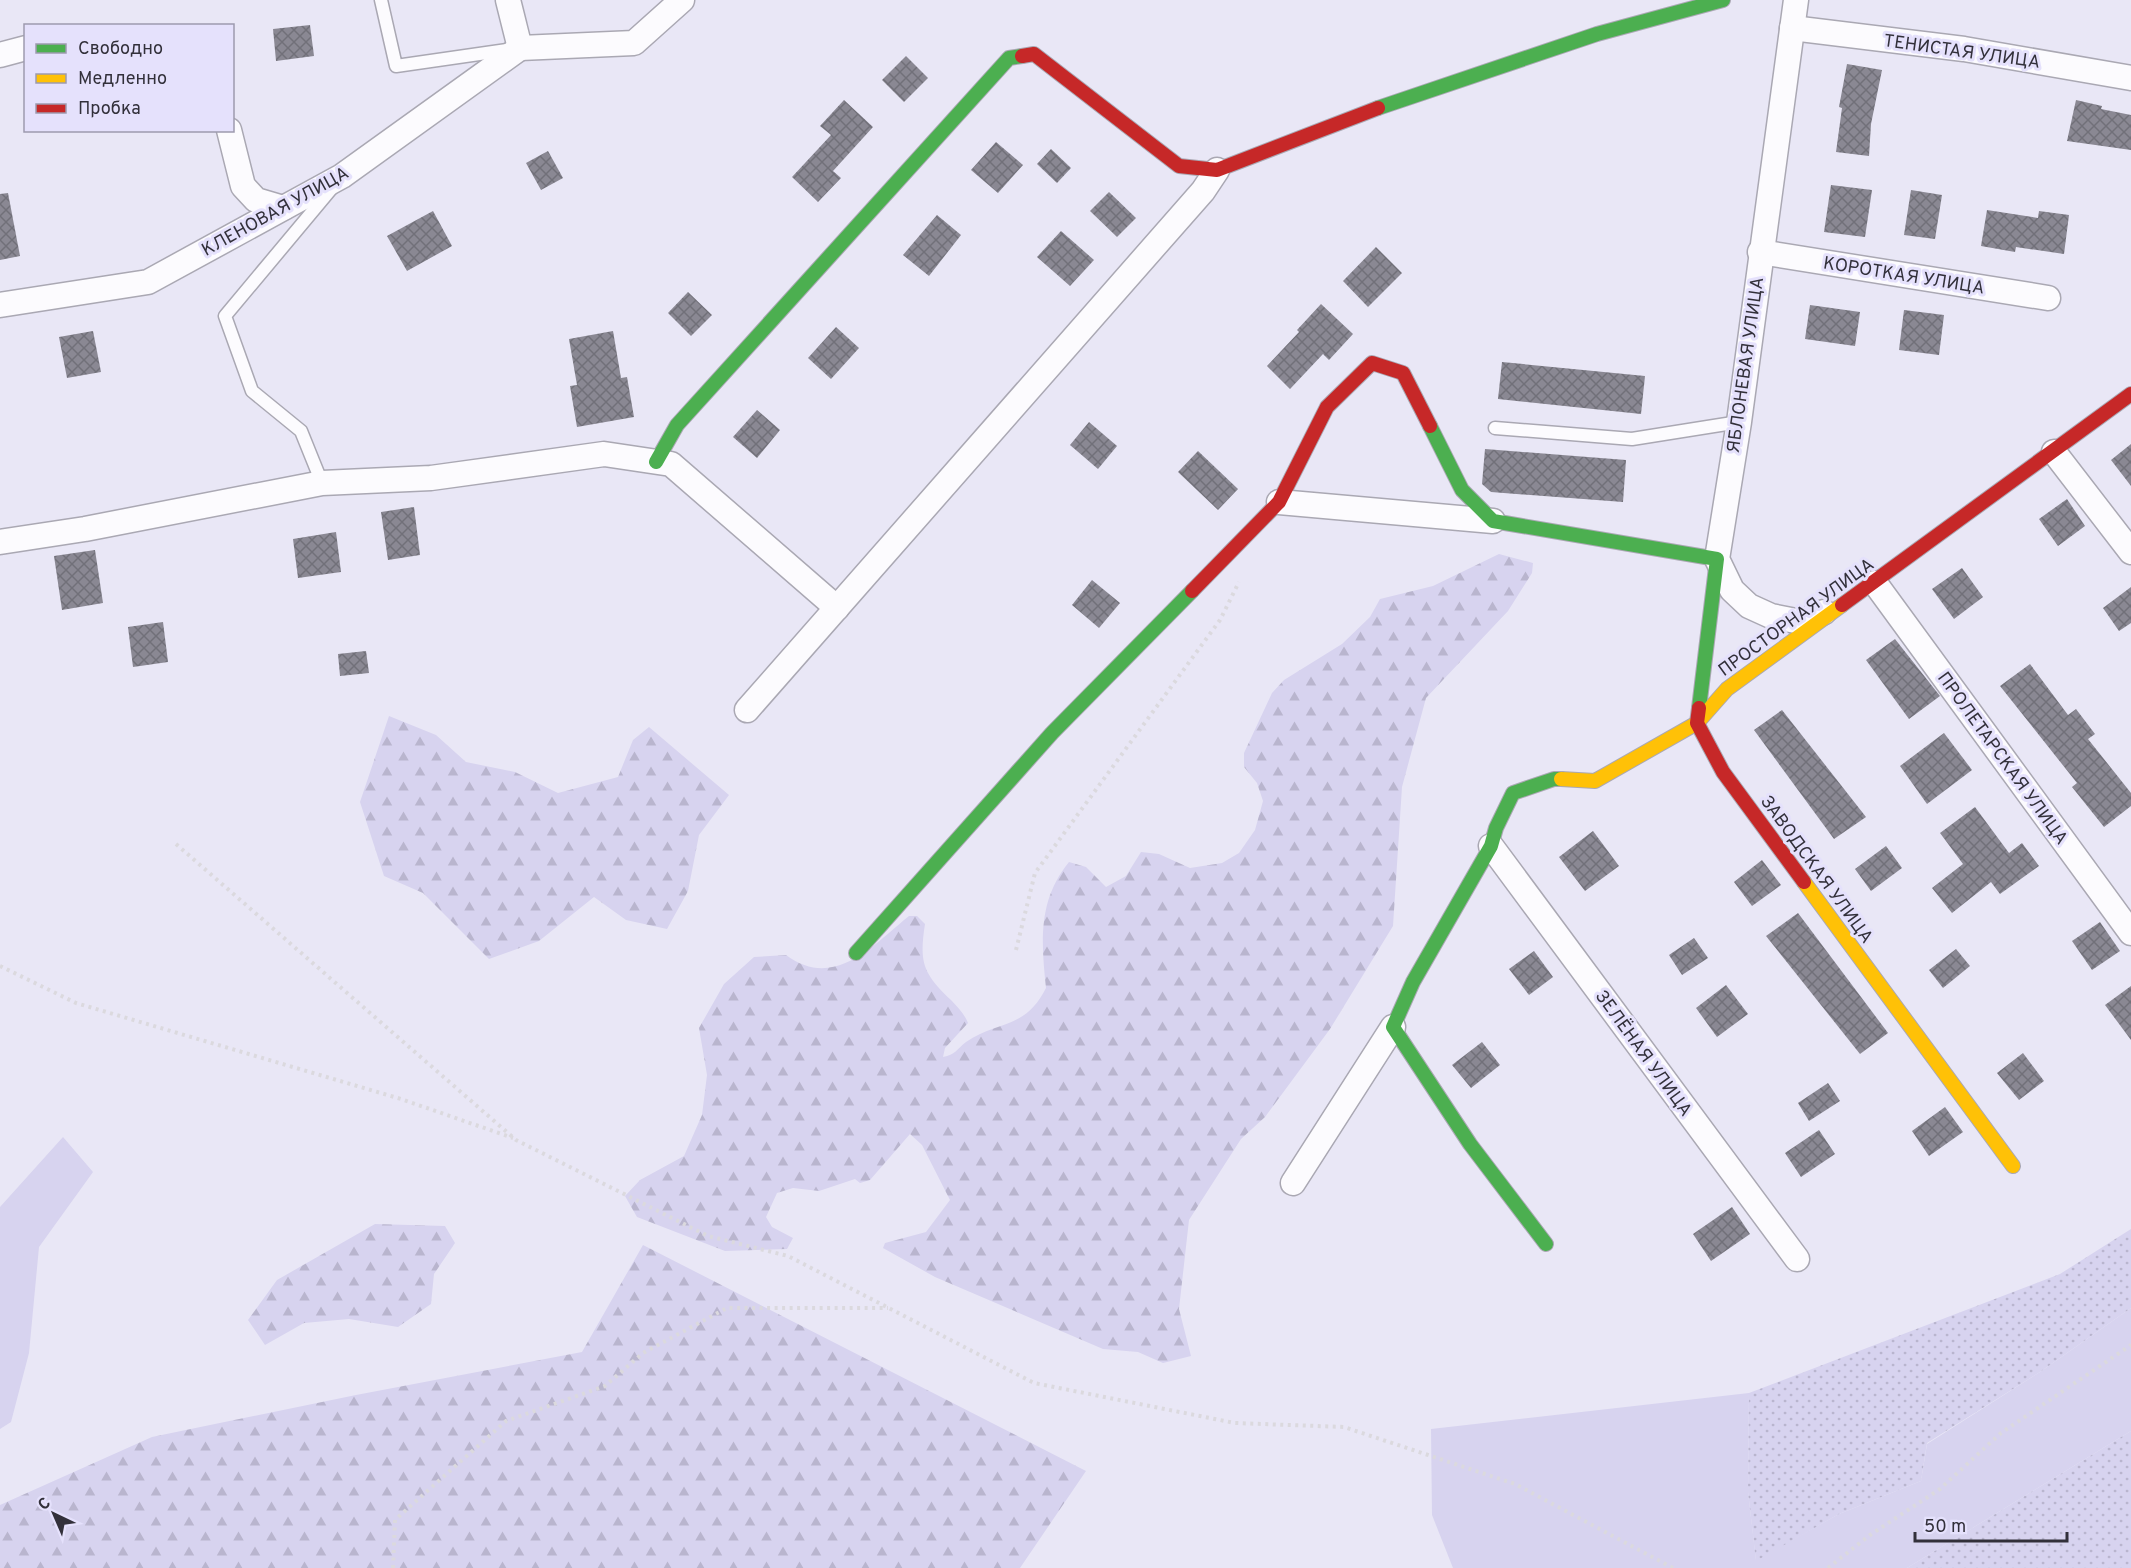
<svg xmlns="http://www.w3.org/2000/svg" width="2131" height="1568" viewBox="0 0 2131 1568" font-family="Overpass,sans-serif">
<defs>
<pattern id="forest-firs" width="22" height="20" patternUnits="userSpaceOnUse" patternTransform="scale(1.5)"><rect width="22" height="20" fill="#d7d3ef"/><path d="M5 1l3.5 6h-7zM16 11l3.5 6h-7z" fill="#b9b5ce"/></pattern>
<pattern id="garden-dots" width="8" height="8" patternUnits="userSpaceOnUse" patternTransform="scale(1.5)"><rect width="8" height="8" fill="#d7d3ef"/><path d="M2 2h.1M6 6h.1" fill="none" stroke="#b9b5ce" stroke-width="1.8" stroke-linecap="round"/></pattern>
<pattern id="building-cross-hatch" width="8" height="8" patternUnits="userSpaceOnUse" patternTransform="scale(1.5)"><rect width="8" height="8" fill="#8a8893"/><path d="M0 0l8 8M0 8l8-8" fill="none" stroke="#717079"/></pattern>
</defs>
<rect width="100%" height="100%" fill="#e9e7f6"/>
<g fill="#d7d3ef">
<polygon points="63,1137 93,1172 39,1247 29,1353 11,1422 0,1429 0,1207"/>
<polygon points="2131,1308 2131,1431 1907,1568 1453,1568 1432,1515 1431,1429 1749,1393 1748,1492 1756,1560 1839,1514 1921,1481 1927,1444 2040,1372"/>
</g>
<g fill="url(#forest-firs)">
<path d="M 1499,554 L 1533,563 L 1532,573 L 1508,611 L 1426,698 L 1402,787 L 1393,926 L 1330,1029 L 1265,1117 L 1241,1139 L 1189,1220 L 1179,1309 L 1191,1356 L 1163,1363 L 1138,1352 L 1103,1349 L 935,1277 L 883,1248 L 885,1243 L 926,1232 L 950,1200 L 922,1145 L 910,1134 L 870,1180 L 860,1183 L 855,1179 L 819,1191 L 793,1188 L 777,1193 L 766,1217 L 772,1227 L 793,1238 L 787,1249 L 725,1251 L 637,1217 L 625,1196 L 640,1180 L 684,1156 L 702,1115 L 707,1075 L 699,1028 L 724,984 L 754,957 L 786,955 C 834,991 873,945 909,916 L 917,916 L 925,924 C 919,963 923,973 951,1000 C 958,1008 964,1013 968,1023 L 945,1048 L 943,1057 C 955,1055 957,1049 966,1042 C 996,1021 1025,1030 1046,988 C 1041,941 1038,900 1069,862 L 1086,867 L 1106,887 L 1126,876 L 1141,852 L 1159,854 L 1190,868 L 1222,863 L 1239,853 L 1255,830 L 1263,801 L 1257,783 L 1244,767 L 1244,753 L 1272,693 L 1284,680 L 1342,644 L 1370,617 L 1380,599 L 1433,586 Z"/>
<polygon points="389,716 436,735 466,762 515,772 558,793 618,777 633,740 649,727 729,795 699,835 688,891 667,929 626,920 594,897 539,941 489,959 423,893 384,876 360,802"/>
<polygon points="375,1224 445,1226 455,1243 434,1274 431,1304 398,1327 349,1319 304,1323 265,1345 248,1320 277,1280"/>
<polygon points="643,1245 1086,1471 1020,1568 0,1568 0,1505 152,1437 356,1395 582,1352"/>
</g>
<g fill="url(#garden-dots)">
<polygon points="2131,1229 2131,1308 2040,1372 1927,1443 1921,1481 1839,1514 1756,1561 1748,1492 1749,1393 2060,1274"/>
<polygon points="2131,1431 2131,1568 1907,1568"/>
</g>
<g fill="url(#building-cross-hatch)">
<polygon points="310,25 314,56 276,61 273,29"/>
<polygon points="906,56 928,78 904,102 882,80"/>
<polygon points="1847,64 1882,70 1871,124 1869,156 1836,152 1842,108 1839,107"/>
<polygon points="844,100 873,127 833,171 841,178 818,202 792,177 831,135 820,126"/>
<polygon points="2076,100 2102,106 2101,109 2131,115 2131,150 2067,141"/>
<polygon points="996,142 1023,165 998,193 971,170"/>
<polygon points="1051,149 1071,168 1057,183 1037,164"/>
<polygon points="548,151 563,178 541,190 526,163"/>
<polygon points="1831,185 1872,190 1865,237 1824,232"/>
<polygon points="1911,190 1942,195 1935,239 1904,235"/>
<polygon points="1109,192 1136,218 1117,237 1090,211"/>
<polygon points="8,193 20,256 0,260 0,194"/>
<polygon points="1987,210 2038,218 2039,211 2069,215 2064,254 2016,247 2015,252 1981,246"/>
<polygon points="433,211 452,246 407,271 387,236"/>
<polygon points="937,215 961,235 929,276 903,255"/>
<polygon points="1061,231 1094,260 1070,286 1037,257"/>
<polygon points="1376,247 1402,273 1368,307 1343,281"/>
<polygon points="688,292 712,315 691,336 668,313"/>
<polygon points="1321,304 1353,334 1329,360 1323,354 1290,389 1267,366 1299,332 1297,330"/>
<polygon points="1810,305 1860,312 1855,346 1805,339"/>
<polygon points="1904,310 1944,315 1939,355 1899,350"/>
<polygon points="836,327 859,348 831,379 808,358"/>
<polygon points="93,331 101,372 67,378 59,337"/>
<polygon points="613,331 621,378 627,377 634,417 577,427 570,386 577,385 569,339"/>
<polygon points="1502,362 1645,376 1641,414 1498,399"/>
<polygon points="757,410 780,430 757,458 733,437"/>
<polygon points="1089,422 1117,446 1098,469 1070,445"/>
<polygon points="2131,444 2131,486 2111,460"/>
<polygon points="1485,449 1626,460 1623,502 1491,492 1482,484"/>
<polygon points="1198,451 1238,489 1218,510 1178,472"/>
<polygon points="2067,499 2085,526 2058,546 2039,519"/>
<polygon points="414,507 420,555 388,560 381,512"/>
<polygon points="336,532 341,572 298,578 293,539"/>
<polygon points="95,550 103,603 62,610 54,556"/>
<polygon points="1962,568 1983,597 1954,619 1932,589"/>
<polygon points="1092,580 1120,603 1099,628 1072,605"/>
<polygon points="2131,587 2131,623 2119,631 2103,608"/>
<polygon points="163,622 168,662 133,667 128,627"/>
<polygon points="1895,639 1940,696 1909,719 1866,660"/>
<polygon points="366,651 369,673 340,676 338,654"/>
<polygon points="2030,664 2068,715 2076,709 2095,734 2088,739 2131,793 2131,806 2104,827 2072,787 2077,783 2000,686"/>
<polygon points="1782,710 1866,817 1834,839 1754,730"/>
<polygon points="1944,733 1972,770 1927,804 1900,766"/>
<polygon points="1975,807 2009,853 2022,843 2039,866 2000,894 1991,882 1952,913 1932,888 1963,864 1940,833"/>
<polygon points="1593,831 1619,866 1585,891 1559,857"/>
<polygon points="1886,846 1902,868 1871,891 1855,869"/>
<polygon points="1762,860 1781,885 1752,906 1734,882"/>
<polygon points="1798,913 1888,1033 1860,1054 1766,936"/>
<polygon points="2100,922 2120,951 2092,970 2072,941"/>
<polygon points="1694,938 1708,958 1682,975 1669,955"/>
<polygon points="1956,949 1970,966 1943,988 1929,970"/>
<polygon points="1534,951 1553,977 1529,995 1509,969"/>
<polygon points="1726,985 1748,1014 1717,1037 1696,1008"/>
<polygon points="2131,986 2131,1040 2105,1005"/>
<polygon points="1482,1042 1500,1065 1471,1088 1452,1065"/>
<polygon points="2023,1053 2044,1081 2019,1100 1997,1073"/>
<polygon points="1828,1083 1840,1101 1809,1121 1798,1103"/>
<polygon points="1945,1107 1963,1132 1929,1156 1912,1131"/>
<polygon points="1819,1130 1835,1154 1801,1177 1785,1153"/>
<polygon points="1732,1207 1750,1234 1711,1261 1693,1234"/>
</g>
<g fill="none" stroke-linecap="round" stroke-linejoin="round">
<defs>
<g id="lane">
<polyline points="381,0 396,66 507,50"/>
<polyline points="1495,428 1632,439 1739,422"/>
<polyline points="322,483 301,431 252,391 225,316 332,188"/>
</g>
<g id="street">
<polyline points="508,0 520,48"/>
<polyline points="1796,0 1739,422 1717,559 1732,590 1749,606 1771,616 1801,622 1824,612"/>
<polyline points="1792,28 1964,49 2131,78"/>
<polyline points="520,48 634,43 682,0"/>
<polyline points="0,55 26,48"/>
<polyline points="229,130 243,186 256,200 283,208"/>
<polyline points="1760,252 2048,298"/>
<polyline points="0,305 148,282 342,176 520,48"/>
<polyline points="2054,452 2131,552"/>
<polyline points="1279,502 1493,521"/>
<polyline points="0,542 85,529 322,483 431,478 604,454 671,464 837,608"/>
<polyline points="1875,583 2131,933"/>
<polyline points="747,710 1203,191 1217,170"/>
<polyline points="1491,846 1797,1259"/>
<polyline points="1293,1183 1393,1027"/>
</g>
<g id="fast">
<polyline points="1378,108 1597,34 1723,0"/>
<polyline points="1430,426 1462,490 1493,521 1717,559 1699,708"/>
<polyline points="656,462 677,425 1009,58 1022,56"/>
<polyline points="856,953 1052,733 1192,591"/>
<polyline points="1546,1244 1470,1144 1393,1027 1413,982 1491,846 1496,828 1513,793 1554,779 1561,779"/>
</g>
<g id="slow">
<polyline points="1561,779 1595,781 1697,723 1727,689 1842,605"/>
<polyline points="1804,882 2013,1166"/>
</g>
<g id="jam">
<polyline points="1022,56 1034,54 1179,166 1217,170 1378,108"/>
<polyline points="1192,591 1279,502 1327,407 1372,363 1403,373 1430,426"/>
<polyline points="1842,605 2131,394"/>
<polyline points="1699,708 1697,723 1723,772 1804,882"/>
</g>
</defs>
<use href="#lane" stroke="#aaa8b3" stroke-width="15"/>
<use href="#street" stroke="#aaa8b3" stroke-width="27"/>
<use href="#fast" stroke="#aaa8b3" stroke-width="16"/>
<use href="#slow" stroke="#aaa8b3" stroke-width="16"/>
<use href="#jam" stroke="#aaa8b3" stroke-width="16"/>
<g stroke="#dbd9de" stroke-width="4" stroke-dasharray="3 4.5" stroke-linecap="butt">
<polyline points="176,844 516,1140 708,1236 788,1256 1034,1383 1235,1423 1344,1427 1515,1484 1673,1568"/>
<polyline points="1016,950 1035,873 1220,620 1239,582"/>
<polyline points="0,966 76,1003 401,1099 513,1138"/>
<polyline points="393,1568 395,1520 506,1421 605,1386 643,1353 727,1308 888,1308"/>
<polyline points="1828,1568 1870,1535 1940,1489 2001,1433 2131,1345"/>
</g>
<use href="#lane" stroke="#fcfbfe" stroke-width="12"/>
<use href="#street" stroke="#fcfbfe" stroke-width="24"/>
<use href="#fast" stroke="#4caf50" stroke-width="14"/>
<use href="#slow" stroke="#ffc107" stroke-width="14"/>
<use href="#jam" stroke="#c62828" stroke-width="14"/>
</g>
<g text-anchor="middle" stroke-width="6" stroke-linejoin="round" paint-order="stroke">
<g font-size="18" fill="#32303a" stroke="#e5e1fc">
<text transform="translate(1962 51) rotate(8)" y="6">ТЕНИСТАЯ УЛИЦА</text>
<text transform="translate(275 211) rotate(-29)" y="6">КЛЕНОВАЯ УЛИЦА</text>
<text transform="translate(1904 275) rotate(9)" y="6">КОРОТКАЯ УЛИЦА</text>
<text transform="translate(1745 365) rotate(-82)" y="6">ЯБЛОНЕВАЯ УЛИЦА</text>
<text transform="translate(1796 617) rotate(-36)" y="6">ПРОСТОРНАЯ УЛИЦА</text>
<text transform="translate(2003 758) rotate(54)" y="6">ПРОЛЕТАРСКАЯ УЛИЦА</text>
<text transform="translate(1817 869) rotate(54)" y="6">ЗАВОДСКАЯ УЛИЦА</text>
<text transform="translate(1644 1053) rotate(54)" y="6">ЗЕЛЁНАЯ УЛИЦА</text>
</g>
</g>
<rect x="24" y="24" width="210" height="108" fill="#e5e1fc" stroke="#9d9aae" stroke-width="1.5"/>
<rect x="36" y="44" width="30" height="9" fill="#4caf50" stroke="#9d9aae" stroke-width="1.5"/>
<text x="78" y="54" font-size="18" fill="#32303a">Свободно</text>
<rect x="36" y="74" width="30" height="9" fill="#ffc107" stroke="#9d9aae" stroke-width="1.5"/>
<text x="78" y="84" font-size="18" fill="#32303a">Медленно</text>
<rect x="36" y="104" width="30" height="9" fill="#c62828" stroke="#9d9aae" stroke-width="1.5"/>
<text x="78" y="114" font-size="18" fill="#32303a">Пробка</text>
<g transform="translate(54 1514) rotate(316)" stroke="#e5e1fc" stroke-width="4.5" paint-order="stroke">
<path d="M0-4.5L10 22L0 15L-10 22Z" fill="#32303a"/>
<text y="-9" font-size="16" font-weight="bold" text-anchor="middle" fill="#32303a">С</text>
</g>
<path d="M1915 1532v9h152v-9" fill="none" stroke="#32303a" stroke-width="3"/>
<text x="1924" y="1532" font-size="18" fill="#32303a" stroke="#e5e1fc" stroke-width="4.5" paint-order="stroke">50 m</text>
</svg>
